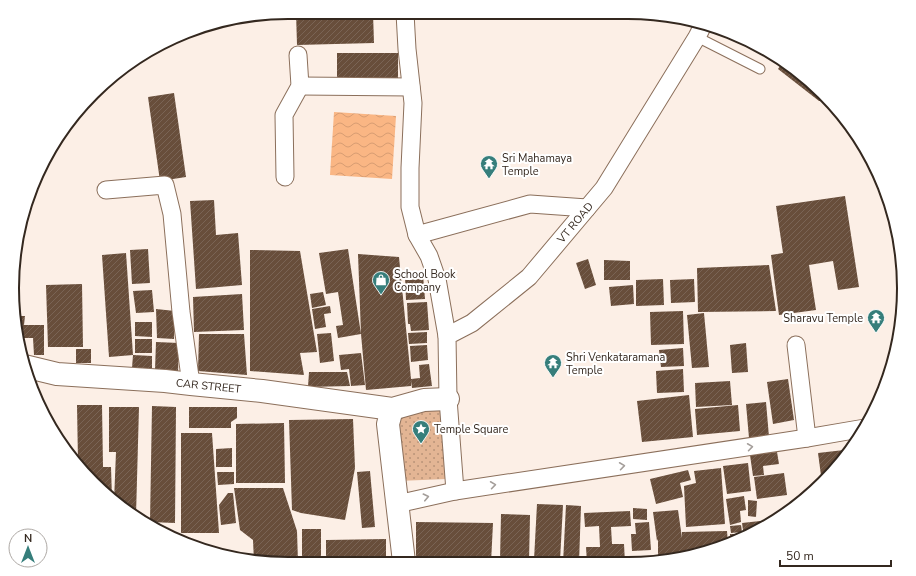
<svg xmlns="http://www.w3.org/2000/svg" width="916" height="576" viewBox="0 0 916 576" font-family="'Nunito Sans',sans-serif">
<defs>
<pattern id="garden-dots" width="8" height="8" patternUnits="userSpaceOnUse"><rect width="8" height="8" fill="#e3b594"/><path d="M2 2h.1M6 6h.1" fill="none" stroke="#b99378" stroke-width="1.8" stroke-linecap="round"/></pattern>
<pattern id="water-waves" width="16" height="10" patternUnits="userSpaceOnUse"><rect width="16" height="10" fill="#fab684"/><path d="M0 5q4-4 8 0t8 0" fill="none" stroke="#d79c72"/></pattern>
<pattern id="building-hatch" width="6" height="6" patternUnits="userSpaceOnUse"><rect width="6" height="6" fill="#684e3b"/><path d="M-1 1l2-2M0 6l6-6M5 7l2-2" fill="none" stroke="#7a6455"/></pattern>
</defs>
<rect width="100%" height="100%" fill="#fcefe6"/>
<polygon fill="url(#garden-dots)" points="443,407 447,479 398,481 394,410"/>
<polygon fill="url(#water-waves)" points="334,112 396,116 392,179 330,175"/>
<g fill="url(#building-hatch)">
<polygon points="296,12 373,13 374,43 297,45"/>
<rect x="337" y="53" width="61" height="29"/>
<polygon points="783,62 796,69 830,101 819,101 778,69"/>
<polygon points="174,93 186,177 160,181 148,97"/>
<polygon points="845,196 859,287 838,290 833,261 809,265 816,310 779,315 771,255 783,253 776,206"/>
<polygon points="214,200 216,235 238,233 242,285 196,289 190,201"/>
<polygon points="148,249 150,283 132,284 130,250"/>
<polygon points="348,249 361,334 358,254 399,257 411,379 420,378 419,365 429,364 432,386 412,388 411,381 411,386 366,390 361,334 338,338 336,326 343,325 338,292 326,294 319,253"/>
<polygon points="250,250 300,251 317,352 300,353 304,375 250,371"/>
<polygon points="126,253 133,355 109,357 102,255"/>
<polygon points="588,259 596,285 585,289 576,263"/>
<polygon points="604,260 630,261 630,280 604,280"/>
<polygon points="769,265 776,311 698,312 697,268"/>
<polygon points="423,275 425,299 406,300 405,276"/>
<polygon points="663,279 664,305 636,306 636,280"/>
<polygon points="694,279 695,302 671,303 670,280"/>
<polygon points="82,284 83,347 48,347 46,285"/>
<polygon points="633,285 634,304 611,306 609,287"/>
<polygon points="152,290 154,312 136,313 133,291"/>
<polygon points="323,292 326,305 312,308 310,294"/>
<polygon points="242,294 244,330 194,332 193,297"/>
<polygon points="427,302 429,330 411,331 410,324 408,324 407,303"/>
<polygon points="330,306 331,313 324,314 326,327 315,329 312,309"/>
<polygon points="156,309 175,311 174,339 157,338"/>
<polygon points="683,311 684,344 651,345 650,312"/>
<polygon points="704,313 709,367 692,368 687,315"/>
<polygon points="17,316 25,316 24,325 44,325 44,355 34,355 33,338 24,338 24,345 20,345"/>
<polygon points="135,322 152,322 152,337 135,336"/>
<polygon points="427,332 427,343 409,344 408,333"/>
<polygon points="331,333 334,361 320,363 317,334"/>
<polygon points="199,334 244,334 247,375 198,371"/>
<rect x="135" y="339" width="17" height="14"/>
<polygon points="156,342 179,343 178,372 155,370"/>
<polygon points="746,343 748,372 732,373 730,345"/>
<polygon points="427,345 428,360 411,362 410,346"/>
<polygon points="683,348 684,366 661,367 659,350"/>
<rect x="76" y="349" width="15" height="14"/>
<polygon points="361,353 365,385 351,386 349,369 341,370 339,355"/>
<polygon points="133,355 152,356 152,368 132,368"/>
<polygon points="683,369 684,392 657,393 656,371"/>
<polygon points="309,372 347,372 350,386 308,387"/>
<polygon points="788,379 794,420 773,424 767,382"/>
<polygon points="730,381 732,405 696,407 695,383"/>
<polygon points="689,395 693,437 642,442 637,401"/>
<polygon points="766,402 769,437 749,438 746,404"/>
<polygon points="77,405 102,405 103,467 111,467 112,498 78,462"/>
<polygon points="738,405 740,431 697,435 695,409"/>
<polygon points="152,406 176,407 175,523 150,522"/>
<polygon points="109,407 139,407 136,516 120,507 114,501 116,452 109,452"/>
<polygon points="189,407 237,407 237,418 231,422 231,428 189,428"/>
<polygon points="353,419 355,468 345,520 301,513 292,510 289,420"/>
<polygon points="284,423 285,483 236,483 236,424"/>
<polygon points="181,433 212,433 219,533 181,533"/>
<polygon points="232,448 232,467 216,467 216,449"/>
<polygon points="844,450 845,458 822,483 818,453"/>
<polygon points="777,452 779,464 763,466 764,475 753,476 750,455"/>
<polygon points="748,463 751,491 727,494 723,466"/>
<polygon points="721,468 725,524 686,527 684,486 696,483 694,471"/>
<polygon points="688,470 691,480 680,483 683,497 656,504 650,479"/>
<polygon points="370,471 375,527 362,528 357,472"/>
<polygon points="217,472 234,472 234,484 218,485"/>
<polygon points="784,473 787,495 757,499 754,477"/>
<polygon points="234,488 283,488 297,531 298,562 254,562 253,540 240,530"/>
<polygon points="228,493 233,493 236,523 221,525 219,505"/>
<polygon points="744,496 746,510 740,511 741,522 730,525 726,499"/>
<polygon points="748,500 757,501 756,517 748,516"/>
<polygon points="537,504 563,505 560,561 534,560"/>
<polygon points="566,505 581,506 579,563 563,563"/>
<polygon points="633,508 647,509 647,520 633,519"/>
<polygon points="678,510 682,538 682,532 727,531 728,544 716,549 678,557 658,558 658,539 657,541 653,512"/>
<polygon points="630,511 631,526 611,527 612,544 624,544 625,563 587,563 586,547 600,547 599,526 585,527 584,513"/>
<polygon points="501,514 530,515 529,562 500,561"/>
<polygon points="760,521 761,529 744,537 742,523"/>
<polygon points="416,522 493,523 491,563 416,562"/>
<polygon points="649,522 651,550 632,551 631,534 636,534 635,523"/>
<polygon points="741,525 742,532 731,533 730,526"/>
<rect x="302" y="529" width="19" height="33"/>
<polygon points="730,534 742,534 742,538 730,543"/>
<polygon points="386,539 386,562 326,562 326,540"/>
<polygon points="184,543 203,544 203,549"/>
</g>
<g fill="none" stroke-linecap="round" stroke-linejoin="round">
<defs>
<polyline id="service" points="697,37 760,69"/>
<g id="minor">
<polyline points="405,13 407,49 413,103 410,168 410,207 417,235 429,256 437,279 447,336"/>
<polyline points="300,86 411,87"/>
<polyline points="285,177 284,115 300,86 298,55"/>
<polyline points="106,190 165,185 172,214 181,312 191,384"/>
<polyline points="417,235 530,204 587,208"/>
<polyline points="796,345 807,438"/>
<path id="s1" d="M 455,491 L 448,399 L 447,336 L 472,323 L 529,277 L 604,188 L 697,37 L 703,25"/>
<polyline points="397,504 455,491 807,438 865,428"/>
</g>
<polyline id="tertiary" points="392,409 388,424 404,562"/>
<g id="secondary">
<path id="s2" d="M 24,366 L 57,374 L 165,381 L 191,384 L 262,391 L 392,409 L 424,400 L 448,399"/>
</g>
</defs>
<use href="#service" stroke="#8b6f5b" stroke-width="11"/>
<use href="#minor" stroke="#8b6f5b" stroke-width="19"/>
<use href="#tertiary" stroke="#8b6f5b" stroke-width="24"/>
<use href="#secondary" stroke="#8b6f5b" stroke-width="24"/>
<use href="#service" stroke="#fff" stroke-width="9"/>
<use href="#minor" stroke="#fff" stroke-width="17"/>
<use href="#tertiary" stroke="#fff" stroke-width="22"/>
<use href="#secondary" stroke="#fff" stroke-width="22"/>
</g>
<defs><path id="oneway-chevron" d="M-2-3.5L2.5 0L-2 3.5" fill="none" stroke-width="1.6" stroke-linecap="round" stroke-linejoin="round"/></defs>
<g stroke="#a49e9a">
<use href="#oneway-chevron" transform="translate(750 447) rotate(-8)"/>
<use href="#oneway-chevron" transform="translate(622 466) rotate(-8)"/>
<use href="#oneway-chevron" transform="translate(493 485) rotate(-8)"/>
<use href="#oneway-chevron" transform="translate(426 497) rotate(-13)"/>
</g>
<defs>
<symbol id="temple-pin" viewBox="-11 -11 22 30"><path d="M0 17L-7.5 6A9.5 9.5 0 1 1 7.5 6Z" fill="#367e7b" stroke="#fff"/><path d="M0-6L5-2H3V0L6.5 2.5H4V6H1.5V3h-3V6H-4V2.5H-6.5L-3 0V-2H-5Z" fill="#fff"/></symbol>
<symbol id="shop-pin" viewBox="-11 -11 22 30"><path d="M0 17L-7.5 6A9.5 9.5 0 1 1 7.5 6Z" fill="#367e7b" stroke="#fff"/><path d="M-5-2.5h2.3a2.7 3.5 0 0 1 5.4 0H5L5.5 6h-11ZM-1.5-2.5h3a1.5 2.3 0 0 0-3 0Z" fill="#fff"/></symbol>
<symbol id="sight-pin" viewBox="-11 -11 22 30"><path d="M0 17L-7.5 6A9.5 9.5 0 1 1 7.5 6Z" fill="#367e7b" stroke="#fff"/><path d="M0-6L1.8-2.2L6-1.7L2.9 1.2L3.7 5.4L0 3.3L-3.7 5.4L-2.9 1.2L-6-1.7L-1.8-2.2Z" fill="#fff"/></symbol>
</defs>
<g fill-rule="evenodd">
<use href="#temple-pin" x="479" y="154" width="20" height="27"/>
<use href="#shop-pin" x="371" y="270" width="20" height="27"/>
<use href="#temple-pin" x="866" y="308" width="20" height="27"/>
<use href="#temple-pin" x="543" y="353" width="20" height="27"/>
<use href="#sight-pin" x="411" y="419" width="20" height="27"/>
</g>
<g text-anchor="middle" stroke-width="4" stroke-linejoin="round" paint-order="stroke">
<g font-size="11" fill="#34281f" stroke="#fff" text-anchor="start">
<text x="502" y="162">Sri Mahamaya<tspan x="502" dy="13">Temple</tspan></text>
<text x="394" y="278">School Book<tspan x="394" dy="13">Company</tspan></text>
<text x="863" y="322" text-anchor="end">Sharavu Temple</text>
<text x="566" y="361">Shri Venkataramana<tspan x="566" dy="13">Temple</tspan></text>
<text x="434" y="433">Temple Square</text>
</g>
<g font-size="11" fill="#34281f" stroke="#fff">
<text dy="4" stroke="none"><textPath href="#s1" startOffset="328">VT ROAD</textPath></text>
<text dy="4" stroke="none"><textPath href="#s2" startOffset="186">CAR STREET</textPath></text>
</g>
</g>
<path d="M0 0H916V576H0ZM288 19H628A269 269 0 0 1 897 288V288A269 269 0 0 1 628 557H288A269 269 0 0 1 19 288V288A269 269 0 0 1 288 19Z" fill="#fff" fill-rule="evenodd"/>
<path fill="none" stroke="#34281f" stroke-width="2" d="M288 19H628A269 269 0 0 1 897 288V288A269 269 0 0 1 628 557H288A269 269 0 0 1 19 288V288A269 269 0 0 1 288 19Z"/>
<g transform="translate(28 548)"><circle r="19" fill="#ffffff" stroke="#aea9a5"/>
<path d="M0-3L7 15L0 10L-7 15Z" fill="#367e7b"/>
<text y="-6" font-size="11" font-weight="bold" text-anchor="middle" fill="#34281f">N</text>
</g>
<path d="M780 560v6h111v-6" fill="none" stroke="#34281f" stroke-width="2"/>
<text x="786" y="560" font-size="12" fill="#34281f" stroke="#ffffff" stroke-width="3" paint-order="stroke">50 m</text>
</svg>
